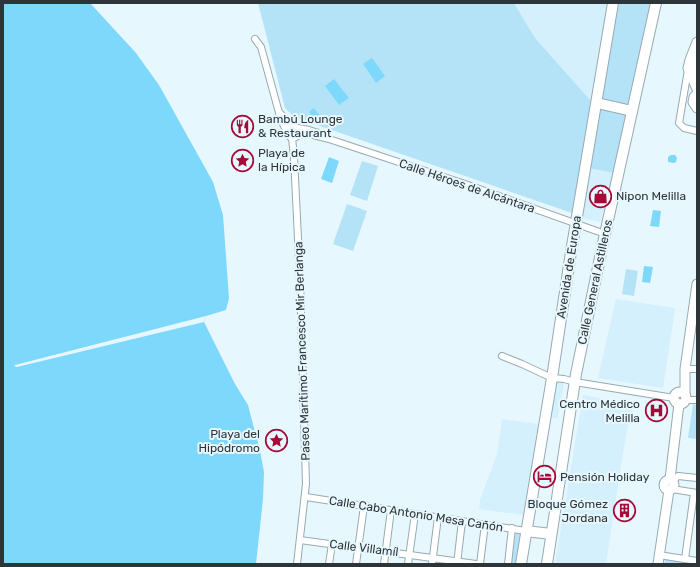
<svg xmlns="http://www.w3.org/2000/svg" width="700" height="567" viewBox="0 0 700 567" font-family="Rubik,sans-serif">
<rect width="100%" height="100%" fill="#e7f7fe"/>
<g fill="#d3f0fc">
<polygon points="514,3 611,3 593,100 591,101 535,38"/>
<polygon points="588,168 615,173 600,222 581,218"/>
<polygon points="616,299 675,308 663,388 598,378"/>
<polygon points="555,381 564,382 558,418 549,417"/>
<polygon points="583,395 632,404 623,453 606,564 555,564"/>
<polygon points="502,419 538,424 524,515 479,509 480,500 497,454"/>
</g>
<g fill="#b4e3f7">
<polygon points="258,3 514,3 535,38 591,101 580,179 572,213 294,117 285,108"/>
<polygon points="618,3 653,3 631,106 602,100"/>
<polygon points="601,108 630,113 615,173 588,168"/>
<polygon points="362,161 378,166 367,201 350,195"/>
<polygon points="347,204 367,211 353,251 333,244"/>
<polygon points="626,269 638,271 634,296 622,294"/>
<polygon points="693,404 697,405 697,439 688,438"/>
<polygon points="516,531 522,532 517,564 511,564"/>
<polygon points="665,559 697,564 664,564"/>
</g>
<g fill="#7dd8fb">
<polygon points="3,3 90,3 136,53 159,85 213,182 223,215 229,298 226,310 206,316 204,322 235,384 248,405 260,451 264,472 263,499 256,564 3,564"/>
<polygon points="372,58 385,76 376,83 363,64"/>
<polygon points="334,79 349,98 339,105 325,86"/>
<polygon points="314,108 321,117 318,118 313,117 309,112"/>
<polygon points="671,155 675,155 677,158 676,162 674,163 668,162 668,157"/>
<polygon points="329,157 339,161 332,183 321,179"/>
<polygon points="653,210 661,211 659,227 650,226"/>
<polygon points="644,266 653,267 650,283 642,282"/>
</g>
<polygon fill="#e7f7fe" points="206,316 204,322 17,367 14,366 15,365"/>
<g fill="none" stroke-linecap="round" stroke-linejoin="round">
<defs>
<g id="street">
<polyline points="255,39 261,47 281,120 287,132"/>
<polyline points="688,70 679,123 684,128 697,131"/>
<polyline points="280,113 292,126"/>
<circle cx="293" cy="132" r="6"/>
<polyline points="298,128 309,130 319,133"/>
<polyline points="299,135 309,134 329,139 471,186 605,234"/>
<polyline points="292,138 294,157 300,279 306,484 297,564"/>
<polyline points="502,356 522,364 552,378 564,379 575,382 674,398"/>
<polyline points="685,369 697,369"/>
<polyline points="685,400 697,400"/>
<polyline points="673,481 678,476 697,478"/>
<polyline points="672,489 697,493"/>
<polyline points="306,497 526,531"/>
<polyline points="300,540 476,564"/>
<polyline points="659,555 697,561"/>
<polyline points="685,559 694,493"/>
<polyline points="329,564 332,544"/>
<polyline points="356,564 364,506"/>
<polyline points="384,564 391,510"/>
<polyline points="408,564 415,514"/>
<polyline points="432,564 438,517"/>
<polyline points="457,564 462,521"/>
<polyline points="480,564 485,524"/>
<polyline points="508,564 512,528"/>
</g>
<g id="secondary">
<polyline points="697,42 690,60 688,68 697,89"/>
<polyline points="697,94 694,97 693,102 697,108"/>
<circle cx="680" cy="398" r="6"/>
<polyline points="685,395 685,369 697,284"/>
<polyline points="670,479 679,404"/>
<circle cx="669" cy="485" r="5"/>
<polyline points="658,564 669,490"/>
</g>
<g id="primary">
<polyline points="697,49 694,66 697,72"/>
<polyline points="597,103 632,111"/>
<polyline points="526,531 551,534"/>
<polyline points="521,564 552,378 571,252 613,3"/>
<polyline points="547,564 576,374 603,243 656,3"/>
</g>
</defs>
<use href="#street" stroke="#97aab2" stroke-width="8"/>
<use href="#secondary" stroke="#97aab2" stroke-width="11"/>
<use href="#primary" stroke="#97aab2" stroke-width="12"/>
<use href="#street" stroke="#fff" stroke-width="6"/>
<use href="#secondary" stroke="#fff" stroke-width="9"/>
<use href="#primary" stroke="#fff" stroke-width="10"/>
</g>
<defs>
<symbol id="restaurant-ring" viewBox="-11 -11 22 22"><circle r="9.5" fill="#e7f7fe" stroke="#a50a36" stroke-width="1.5"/><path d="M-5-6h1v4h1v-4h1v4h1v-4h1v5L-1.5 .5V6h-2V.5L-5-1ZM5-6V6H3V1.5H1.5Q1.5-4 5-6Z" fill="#a50a36"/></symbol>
<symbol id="sight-ring" viewBox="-11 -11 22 22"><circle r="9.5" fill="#e7f7fe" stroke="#a50a36" stroke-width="1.5"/><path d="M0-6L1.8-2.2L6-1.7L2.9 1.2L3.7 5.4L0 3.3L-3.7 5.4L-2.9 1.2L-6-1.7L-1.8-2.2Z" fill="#a50a36"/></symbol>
<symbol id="shop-ring" viewBox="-11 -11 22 22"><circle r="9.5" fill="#e7f7fe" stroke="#a50a36" stroke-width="1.5"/><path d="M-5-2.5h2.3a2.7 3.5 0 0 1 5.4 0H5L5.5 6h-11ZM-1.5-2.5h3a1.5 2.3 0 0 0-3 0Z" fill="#a50a36"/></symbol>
<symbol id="hospital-ring" viewBox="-11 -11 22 22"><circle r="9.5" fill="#e7f7fe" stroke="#a50a36" stroke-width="1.5"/><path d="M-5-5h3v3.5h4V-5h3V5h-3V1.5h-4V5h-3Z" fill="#a50a36"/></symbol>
<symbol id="hotel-ring" viewBox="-11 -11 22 22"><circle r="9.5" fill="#e7f7fe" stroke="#a50a36" stroke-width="1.5"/><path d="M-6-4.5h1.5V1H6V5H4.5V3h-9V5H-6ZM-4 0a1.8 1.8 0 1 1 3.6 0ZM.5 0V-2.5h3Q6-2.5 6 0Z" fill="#a50a36"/></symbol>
<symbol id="building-ring" viewBox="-11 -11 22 22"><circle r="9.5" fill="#e7f7fe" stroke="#a50a36" stroke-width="1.5"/><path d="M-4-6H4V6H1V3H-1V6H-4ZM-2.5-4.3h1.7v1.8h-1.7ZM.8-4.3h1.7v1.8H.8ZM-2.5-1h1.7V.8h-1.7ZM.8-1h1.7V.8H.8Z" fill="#a50a36"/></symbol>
</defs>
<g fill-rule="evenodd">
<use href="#restaurant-ring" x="230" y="114" width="25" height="25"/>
<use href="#sight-ring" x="230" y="148" width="25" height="25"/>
<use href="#shop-ring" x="588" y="184" width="25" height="25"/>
<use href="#hospital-ring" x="644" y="398" width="25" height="25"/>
<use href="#sight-ring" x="264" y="428" width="25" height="25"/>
<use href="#hotel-ring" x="532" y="464" width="25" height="25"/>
<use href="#building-ring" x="612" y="498" width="25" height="25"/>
</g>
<g text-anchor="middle" stroke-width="4" stroke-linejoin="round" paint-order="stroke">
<g font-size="12" fill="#2d3538" stroke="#e7f7fe" text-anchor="start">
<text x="258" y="123">Bambú Lounge<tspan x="258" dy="14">&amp; Restaurant</tspan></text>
<text x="258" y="157">Playa de<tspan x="258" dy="14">la Hípica</tspan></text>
<text x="616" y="200">Nipon Melilla</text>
<text x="640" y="408" text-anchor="end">Centro Médico<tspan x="640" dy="14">Melilla</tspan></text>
<text x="260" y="438" text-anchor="end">Playa del<tspan x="260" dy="14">Hipódromo</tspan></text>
<text x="560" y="481">Pensión Holiday</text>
<text x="608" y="508" text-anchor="end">Bloque Gómez<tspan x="608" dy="14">Jordana</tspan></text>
</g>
<g font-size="12" fill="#2d3538" stroke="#e7f7fe">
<text transform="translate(467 186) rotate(19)" y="4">Calle Héroes de Alcántara</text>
<text transform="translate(569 267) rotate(-81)" y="4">Avenida de Europa</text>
<text transform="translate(595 282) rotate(-78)" y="4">Calle General Astilleros</text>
<text transform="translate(302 351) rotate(-92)" y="4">Paseo Marítimo Francesco Mir Berlanga</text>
<text transform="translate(416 514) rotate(9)" y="4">Calle Cabo Antonio Mesa Cañón</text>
<text transform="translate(364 548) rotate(7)" y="4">Calle Villamíl</text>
</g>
</g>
<rect width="700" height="567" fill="none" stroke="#2d3538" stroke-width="8"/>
</svg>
